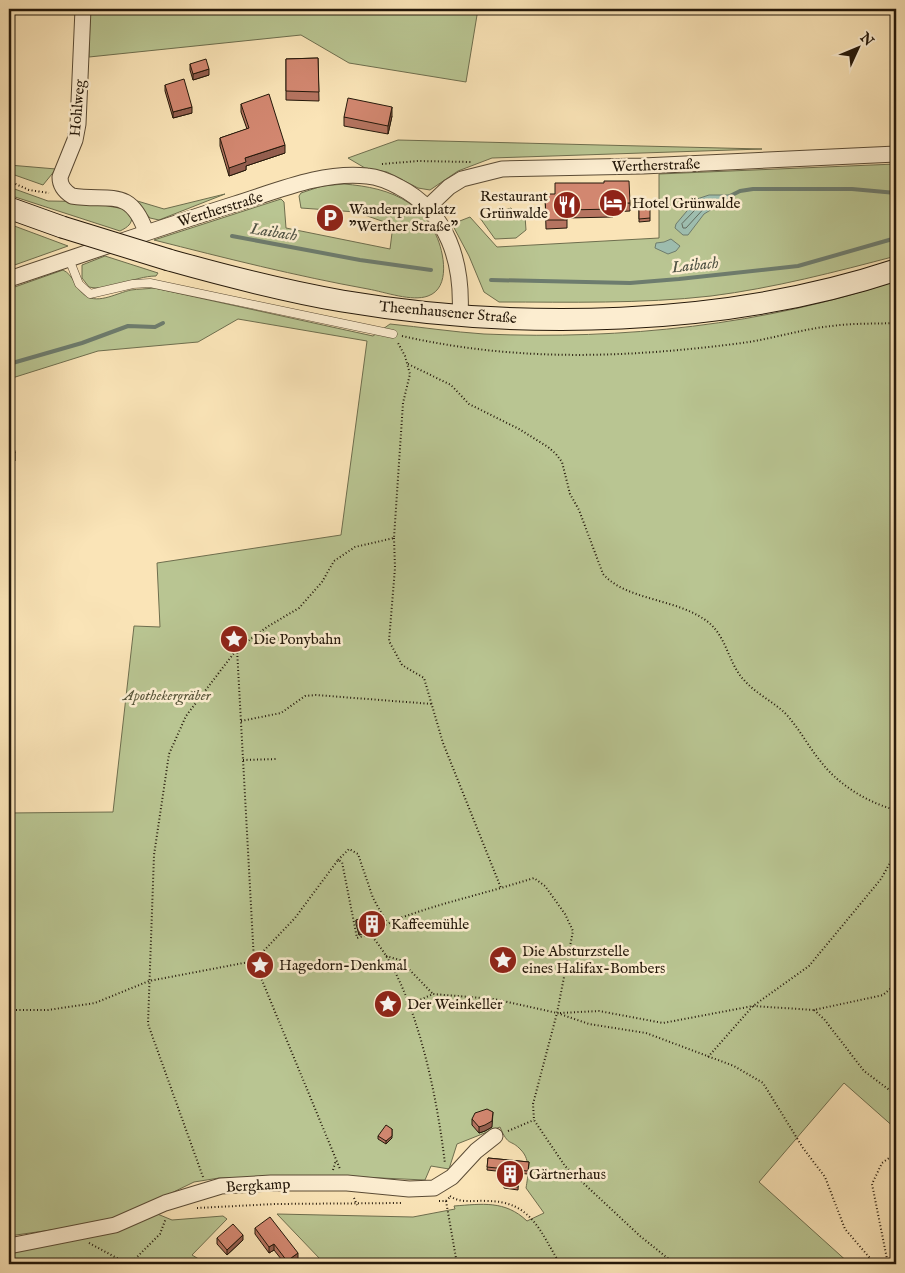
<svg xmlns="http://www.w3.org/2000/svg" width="905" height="1273" viewBox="0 0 905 1273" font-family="'IM FELL English',serif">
<rect width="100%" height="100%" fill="#fae4b7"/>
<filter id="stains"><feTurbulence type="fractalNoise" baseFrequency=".004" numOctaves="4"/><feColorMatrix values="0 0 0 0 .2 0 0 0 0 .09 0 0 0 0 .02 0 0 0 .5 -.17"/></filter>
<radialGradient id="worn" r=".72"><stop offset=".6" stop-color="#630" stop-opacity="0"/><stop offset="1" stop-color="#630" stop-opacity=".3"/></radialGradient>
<g fill="#b9c592" stroke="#6e6e4e">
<polygon points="90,9 478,9 466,82 349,63 301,35 89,57"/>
<polygon points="398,140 762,149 492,158 458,171 430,190 418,188 387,172 365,168 348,158"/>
<path d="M 896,164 L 896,256 C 835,272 774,288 711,296 C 641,304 570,302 499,302 L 484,292 L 469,256 L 452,224 L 470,217 L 497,247 L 659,238 L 659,174 Z"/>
<polygon points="9,165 56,169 43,185 9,173"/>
<path d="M 344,184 C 367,186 390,190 409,203 C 420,211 430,223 436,235 C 444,252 451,288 428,296 C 412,302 385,292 368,289 C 296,276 225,258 154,240 L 281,199 L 284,202 L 286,228 L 390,249 L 393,225 L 356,212 L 301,208 L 299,196 L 301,193 L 322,186 Z"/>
<path d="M 9,187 L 48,201 L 116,202 L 132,216 C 132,224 128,227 120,231 L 9,195 Z"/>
<polygon points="225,194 159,220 150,218 134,200 164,209"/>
<polygon points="511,208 515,217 525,216 526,230 516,238 495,239 480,218"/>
<polygon points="9,224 68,246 9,267"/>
<path d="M 105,256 L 158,273 L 156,276 C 134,276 110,292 89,287 L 82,278 L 82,265 Z"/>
<path d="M 63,270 C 74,275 75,289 86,296 C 99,304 117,293 131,290 C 138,289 146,289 154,288 L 373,336 L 390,324 C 421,327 453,332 484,334 C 623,340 764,325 896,281 L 896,1129 L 844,1083 L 759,1182 L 850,1264 L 320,1264 L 320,1259 L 277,1214 L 413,1217 L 455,1209 L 454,1206 C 482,1204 505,1200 527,1221 L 544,1213 L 526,1188 C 528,1176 531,1160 521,1150 C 510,1138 509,1148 500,1127 L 457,1144 L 449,1169 L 431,1166 L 425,1180 L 337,1176 L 219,1178 L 194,1182 L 114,1221 L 9,1236 L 9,813 L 113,812 L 134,626 L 160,627 L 157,563 L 341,535 L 367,341 L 238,319 L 198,342 L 98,351 L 9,379 L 9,289 Z"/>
<polygon points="155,1213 172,1220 223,1216 227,1219 192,1255 207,1264 9,1264 9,1252"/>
</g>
<g fill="#9ebeb0" stroke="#6d7c6e">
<polygon points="709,195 735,195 704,214 688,235 683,235 675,228 676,224 697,199"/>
<polygon points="671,239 680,246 676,251 668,254 655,248 656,243 664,242"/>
</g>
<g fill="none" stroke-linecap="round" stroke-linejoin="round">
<polygon stroke="#616b5d" stroke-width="1" points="704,201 707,201 708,204 686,228 683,228 682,224"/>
<g stroke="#6d7c6e" stroke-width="4">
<polyline points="730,196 740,191 753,189 852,189 896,193"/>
<polyline points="232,236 360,260 431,270"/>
<polyline points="491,280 630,283 679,279 798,266 896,238"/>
<polyline points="9,364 82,343 128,326 155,327 163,323"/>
</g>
<defs>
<polyline id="service" points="69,259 79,284 90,294 133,284 150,283 393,334"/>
<g id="minor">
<path d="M 83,9 L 78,124 L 75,140 L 60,177 C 60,186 64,191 72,196 C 109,202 130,186 146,232"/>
<polyline points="428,207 449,187 462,179 502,169 643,166 896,154"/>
<path d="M 9,279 C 84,254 159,228 235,204 C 277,191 323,171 367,176 C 378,177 390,182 399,187 C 448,212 463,263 460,315"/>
<polyline points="9,1246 115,1225 165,1203 221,1186 271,1183 347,1183 409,1189 434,1188 452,1177 476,1151 495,1136"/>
</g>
<g id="secondary">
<polyline points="9,208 62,227"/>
<path d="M 169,260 C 226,276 284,291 342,301 C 520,331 724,327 896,270"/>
</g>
</defs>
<use href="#service" stroke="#5a4b35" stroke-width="9"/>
<use href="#minor" stroke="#5a4b35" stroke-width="17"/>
<use href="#secondary" stroke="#24180a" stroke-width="23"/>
<g stroke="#24180a" stroke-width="2" stroke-dasharray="1 2.5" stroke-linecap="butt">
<polyline points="382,164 418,161 472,162"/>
<polyline points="9,181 29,190 49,193"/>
<path d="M 402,336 C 517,362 626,358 742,343 C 772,339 802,329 832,326 C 853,323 875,324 896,323"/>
<path d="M 408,364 L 451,385 L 469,404 L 519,429 L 548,447 L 556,454 L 562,462 L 570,494 L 579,510 L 603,574 C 627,601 677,598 708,622 C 727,637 728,663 744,680 C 755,693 772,701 785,713 C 799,728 808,746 821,762 C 839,785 868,803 896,810"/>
<polyline points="394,538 395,568 389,641 402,665 424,678 443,743 501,888 534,878 545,886 565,914 573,931 557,1013 533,1104 534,1120 565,1166 640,1236 675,1264"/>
<polyline points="237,649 254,961 340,1169"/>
<polyline points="241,721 281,713 305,696 316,695 432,704"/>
<polyline points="243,760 277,759"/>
<polyline points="338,860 349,849 358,854 373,898 387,923"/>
<path d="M 370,934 C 416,986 437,1096 445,1164"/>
<polyline points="386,956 400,960 433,994"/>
<polyline points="411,1004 433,994 494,999 557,1013 589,1024 646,1033 734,1066 763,1083 803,1148 825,1177 845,1229 875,1264"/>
<path d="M 9,1010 L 48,1010 L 95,1003 L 149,981 L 254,961 L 295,918 L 338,860 L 342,862 L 357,938 C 377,932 387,922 406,916 C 437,905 469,897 501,888"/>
<polyline points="814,1010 824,1019 864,1071 896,1095"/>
<polyline points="560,1013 599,1011 663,1023 753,1006 814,1010 883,995 896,984"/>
<polyline points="708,1057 753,1006 809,966 881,879 896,852"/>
<polyline points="508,1131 534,1120"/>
<polyline points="333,1170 336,1160"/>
<polyline points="203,1177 148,1024 154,855 169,754 186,716 237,649 267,627 299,608 322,582 334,561 355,547 394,538 403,403 410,374 405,356 398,343"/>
<path d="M 450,1196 C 462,1204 473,1200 487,1201 C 531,1201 540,1231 560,1264"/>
<polyline points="354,1198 357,1205"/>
<polyline points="439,1201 446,1201 450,1197"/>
<polyline points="446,1201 457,1264"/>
<polyline points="197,1208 275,1204 402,1203"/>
<polyline points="89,1243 128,1264"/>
<polyline points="11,1258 16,1264"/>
<polyline points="130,1264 160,1234 166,1218"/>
<polyline points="888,1264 872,1184 882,1163 896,1153"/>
</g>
<use href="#service" stroke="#fcedd0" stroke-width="8"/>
<use href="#minor" stroke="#fcedd0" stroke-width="15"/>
<use href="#secondary" stroke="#fcedd0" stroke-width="21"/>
<defs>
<polyline id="secondary-bridge" points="62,227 169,260"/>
</defs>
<use href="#secondary-bridge" stroke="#24180a" stroke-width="23" stroke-linecap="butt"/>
<use href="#secondary-bridge" stroke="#fcedd0" stroke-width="21"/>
</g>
<g fill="#b57460" stroke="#24180a">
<polygon points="318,58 319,101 286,100 286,59"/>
<polygon points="190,64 209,75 193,80 190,70"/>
<polygon points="165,85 192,113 173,118 165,91"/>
<polygon points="241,104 285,153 246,166 246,170 229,176 220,146 220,138 247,129 241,112"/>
<polygon points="392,116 388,134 344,126 344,117"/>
<polygon points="545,194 630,203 630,211 613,212 613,217 567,218 567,228 546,229"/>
<polygon points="639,208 650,218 650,221 639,222"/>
<polygon points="9,412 15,453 15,461 9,462"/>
<polygon points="356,920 379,929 359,935 356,924"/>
<polygon points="472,1119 492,1127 485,1131 479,1133 472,1125"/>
<polygon points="378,1136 392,1138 386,1144 378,1139"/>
<polygon points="488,1158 529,1162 528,1174 515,1173 515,1174 519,1174 518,1190 504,1188 505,1172 487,1170"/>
<polygon points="255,1228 298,1259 291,1264 285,1264 274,1250 269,1253 255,1234"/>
<polygon points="217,1238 243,1240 227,1255 217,1244"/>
</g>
<g fill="#935e4e" stroke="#24180a">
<polygon points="209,69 209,75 193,80 193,74"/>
<polygon points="192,107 192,113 173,118 173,112"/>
<polygon points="392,107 392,116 388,134 388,126"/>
<polygon points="285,145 285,153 246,166 246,170 229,176 229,168 245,158"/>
<polygon points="379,925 379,929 359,935 359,930"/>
<polygon points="493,1112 492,1127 485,1131 479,1133 479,1127"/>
<polygon points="392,1129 392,1138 386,1144 386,1141"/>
<polygon points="243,1235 243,1240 227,1255 227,1250"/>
<polygon points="274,1244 274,1250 269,1253 269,1247"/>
<polygon points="298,1253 298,1259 291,1264 287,1264 287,1261"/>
</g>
<g fill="#d28770" stroke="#24180a">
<polygon points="318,58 319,92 286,91 286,59"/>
<polygon points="206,59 209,69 193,74 190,64"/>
<polygon points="184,79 192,107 173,112 165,85"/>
<polygon points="269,94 285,145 245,158 246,162 229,168 220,138 249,128 241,104"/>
<polygon points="348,98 392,107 388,126 344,117"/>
<polygon points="604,181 629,181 630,203 613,203 613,209 567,210 567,220 546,220 545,194 555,194 555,183 604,183"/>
<polygon points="639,208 650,208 650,218 639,219"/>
<polygon points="9,412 15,453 9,453"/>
<polygon points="376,914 379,925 359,930 356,920"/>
<polygon points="487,1109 493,1112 492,1121 485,1125 479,1127 472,1119 475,1113"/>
<polygon points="386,1125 392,1129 392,1136 386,1141 378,1136"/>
<polygon points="488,1158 529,1162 528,1171 515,1170 515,1174 519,1174 518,1187 504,1185 506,1169 487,1167"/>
<polygon points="270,1217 298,1253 287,1261 274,1244 269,1247 255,1228"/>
<polygon points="233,1224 243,1235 227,1250 217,1238"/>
</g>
<defs>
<symbol id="hotel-disc" viewBox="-11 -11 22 22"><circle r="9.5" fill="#8f2418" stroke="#fcedd0"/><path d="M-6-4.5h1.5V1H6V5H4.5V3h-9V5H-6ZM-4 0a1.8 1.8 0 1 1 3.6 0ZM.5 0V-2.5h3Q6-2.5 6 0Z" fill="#fff"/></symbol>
<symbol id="restaurant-disc" viewBox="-11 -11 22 22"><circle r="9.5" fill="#8f2418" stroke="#fcedd0"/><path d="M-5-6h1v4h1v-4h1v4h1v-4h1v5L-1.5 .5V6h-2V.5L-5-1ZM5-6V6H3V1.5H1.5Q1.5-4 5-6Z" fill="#fff"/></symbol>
<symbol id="parking-disc" viewBox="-11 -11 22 22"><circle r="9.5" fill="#8f2418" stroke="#fcedd0"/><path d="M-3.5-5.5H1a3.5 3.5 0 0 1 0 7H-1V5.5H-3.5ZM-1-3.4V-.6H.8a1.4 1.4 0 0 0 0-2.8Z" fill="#fff"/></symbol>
<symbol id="sight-disc" viewBox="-11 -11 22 22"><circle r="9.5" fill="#8f2418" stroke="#fcedd0"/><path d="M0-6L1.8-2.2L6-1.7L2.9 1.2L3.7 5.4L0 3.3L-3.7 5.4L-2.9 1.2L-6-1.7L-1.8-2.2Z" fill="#fff"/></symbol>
<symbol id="building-disc" viewBox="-11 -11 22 22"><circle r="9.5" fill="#8f2418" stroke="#fcedd0"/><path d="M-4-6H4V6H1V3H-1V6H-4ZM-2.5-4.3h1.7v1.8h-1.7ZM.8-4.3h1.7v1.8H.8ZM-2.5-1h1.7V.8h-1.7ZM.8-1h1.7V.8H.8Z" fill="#fff"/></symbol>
</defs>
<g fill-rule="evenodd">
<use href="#hotel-disc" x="597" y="187" width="32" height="32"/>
<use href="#restaurant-disc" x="551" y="189" width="32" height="32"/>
<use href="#parking-disc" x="314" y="202" width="32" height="32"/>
<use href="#sight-disc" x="218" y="623" width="32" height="32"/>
<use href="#building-disc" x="356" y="908" width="32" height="32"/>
<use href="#sight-disc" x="487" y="944" width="32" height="32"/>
<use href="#sight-disc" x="244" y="949" width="32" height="32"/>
<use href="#sight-disc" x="372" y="988" width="32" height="32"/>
<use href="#building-disc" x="494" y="1158" width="32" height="32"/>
</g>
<g text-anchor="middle" stroke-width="5" stroke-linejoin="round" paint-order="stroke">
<g font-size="15" fill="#24180a" stroke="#fcedd0">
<text transform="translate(77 108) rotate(-85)" y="5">Hohlweg</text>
<text transform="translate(656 165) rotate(-2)" y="5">Wertherstraße</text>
<text transform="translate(220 209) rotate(-17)" y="5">Wertherstraße</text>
<text transform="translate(448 312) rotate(5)" y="5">Theenhausener Straße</text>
<text transform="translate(258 1185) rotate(-3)" y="5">Bergkamp</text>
</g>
<g font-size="15" fill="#24180a" stroke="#fcedd0" text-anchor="start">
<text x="548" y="201" text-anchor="end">Restaurant<tspan x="548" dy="17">Grünwalde</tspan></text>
<text x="632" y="208">Hotel Grünwalde</text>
<text x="349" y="214">Wanderparkplatz<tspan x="349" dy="17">"Werther Straße"</tspan></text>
<text x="253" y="644">Die Ponybahn</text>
<text x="391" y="929">Kaffeemühle</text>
<text x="522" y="956">Die Absturzstelle<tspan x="522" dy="17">eines Halifax-Bombers</tspan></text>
<text x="279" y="970">Hagedorn-Denkmal</text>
<text x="407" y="1009">Der Weinkeller</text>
<text x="529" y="1179">Gärtnerhaus</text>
</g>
<g font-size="15" font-style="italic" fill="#58553a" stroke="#fcedd0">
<text x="167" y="700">Apothekergräber</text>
</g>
<g font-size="16" font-style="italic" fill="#4f5244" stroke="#fcedd0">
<text transform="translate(274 231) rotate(9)" y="6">Laibach</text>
<text transform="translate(695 264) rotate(-6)" y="6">Laibach</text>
</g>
</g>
<rect width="905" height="1273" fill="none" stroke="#fae4b7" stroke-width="30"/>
<rect x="10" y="10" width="885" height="1253" fill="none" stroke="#24180a" stroke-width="2.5"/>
<rect x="15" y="15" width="875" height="1243" fill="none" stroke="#24180a"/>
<g transform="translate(858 48) rotate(46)" stroke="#fcedd0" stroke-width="4" paint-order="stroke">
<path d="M0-4L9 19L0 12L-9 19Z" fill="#24180a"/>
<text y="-8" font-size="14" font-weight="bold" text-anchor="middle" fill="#24180a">N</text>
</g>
<rect width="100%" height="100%" filter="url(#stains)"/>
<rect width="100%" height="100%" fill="url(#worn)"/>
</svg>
